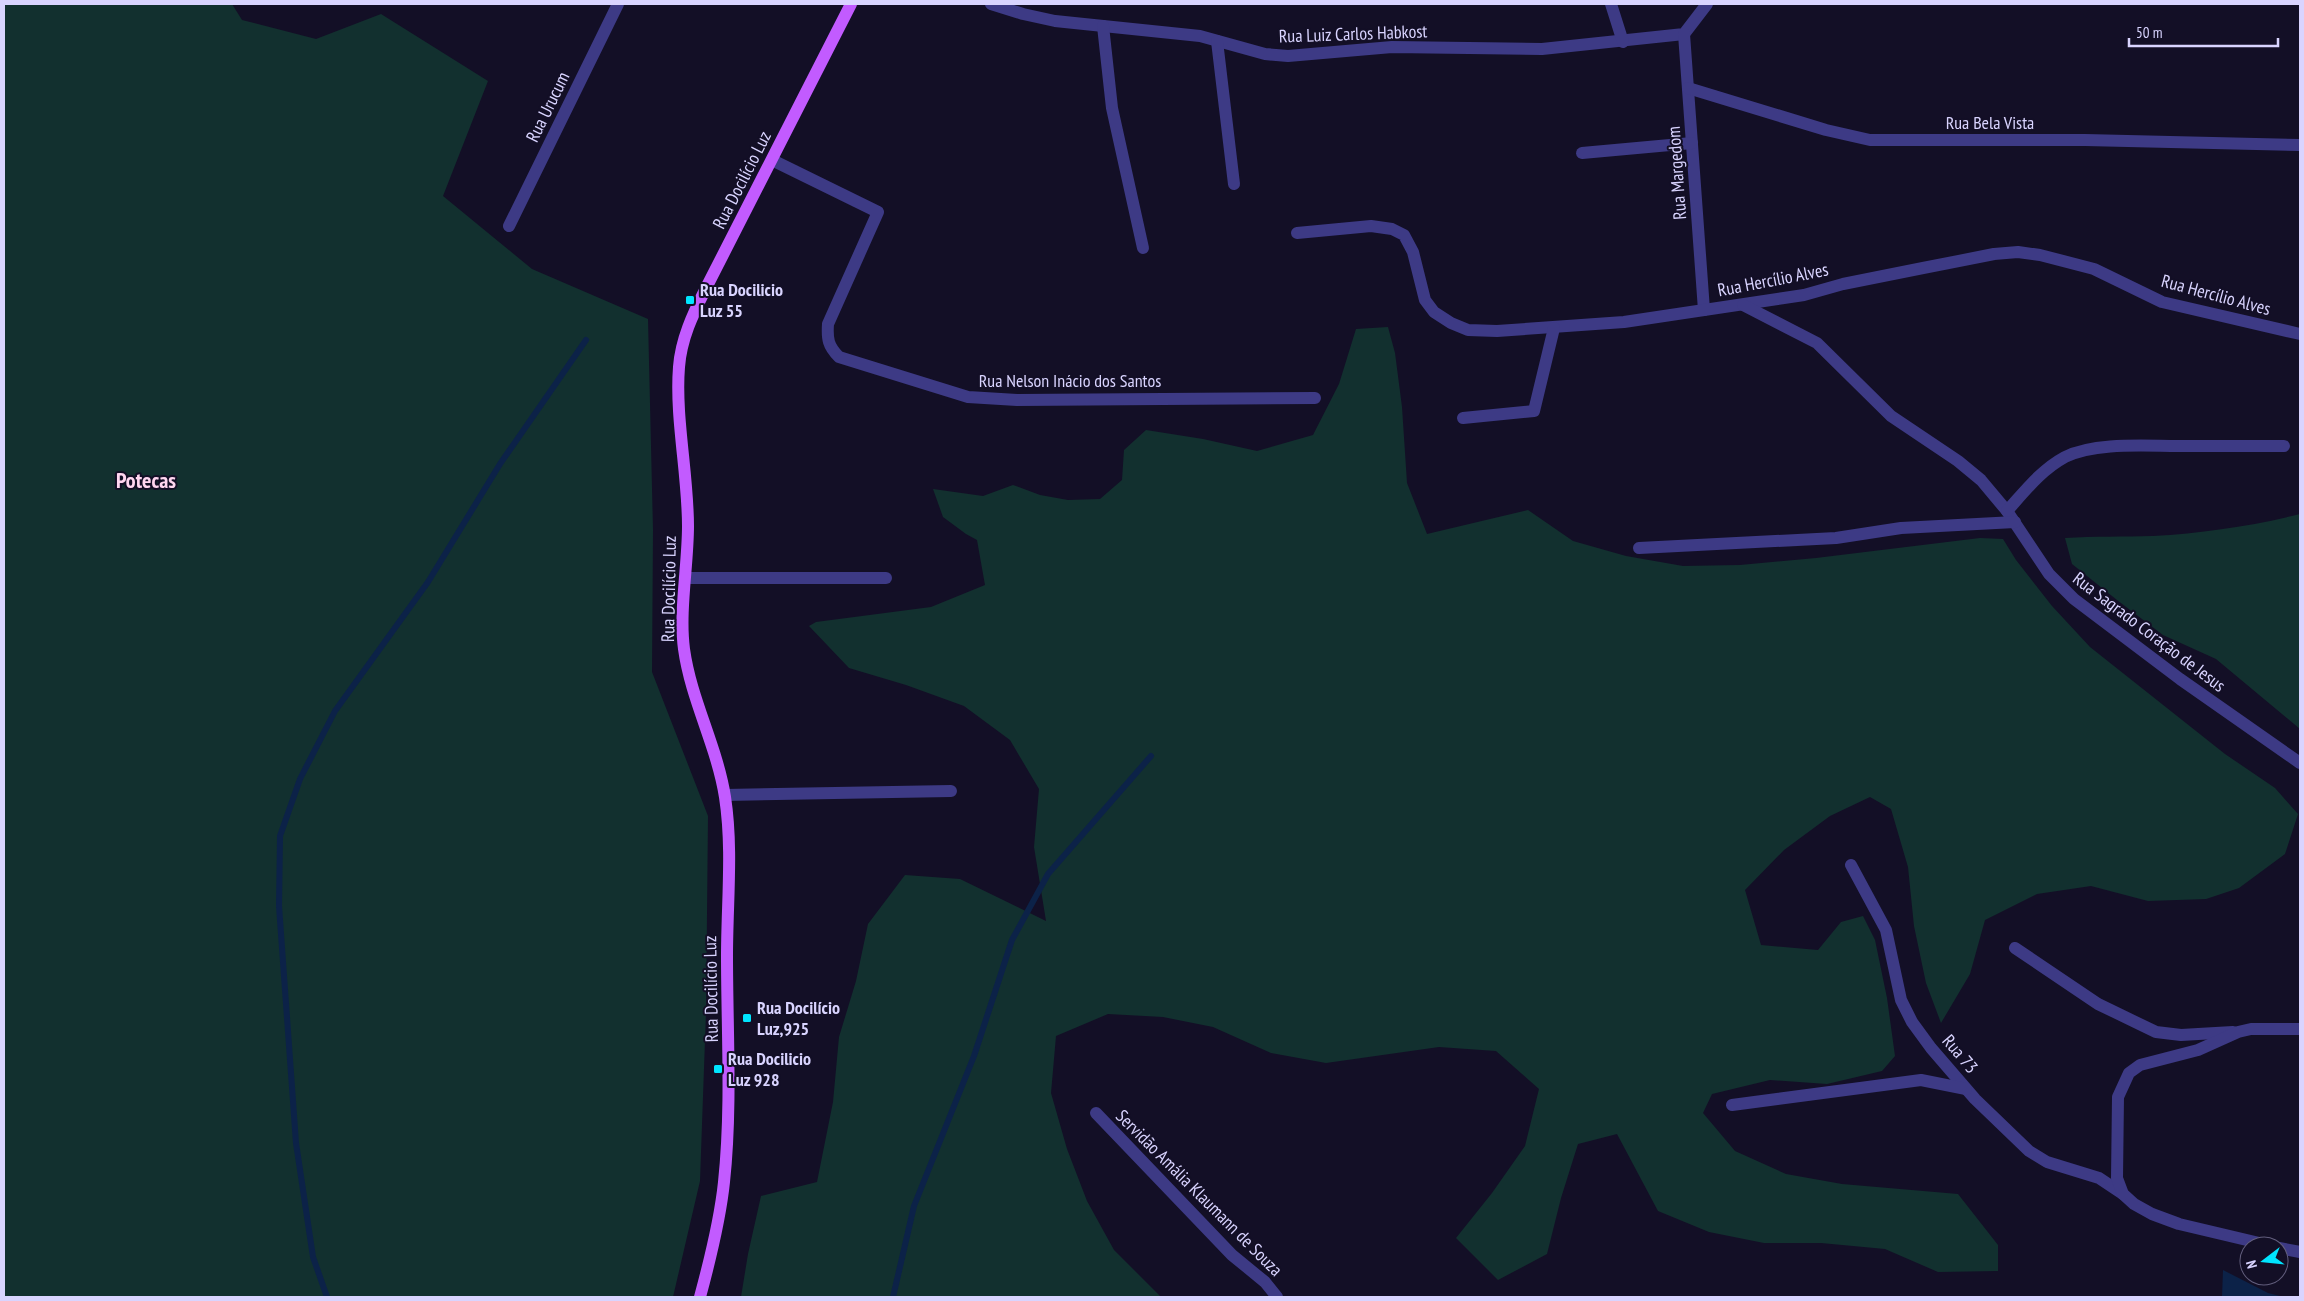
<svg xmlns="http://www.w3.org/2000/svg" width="2304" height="1301" viewBox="0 0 2304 1301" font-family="'PT Sans Narrow',sans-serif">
<rect width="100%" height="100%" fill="#130f26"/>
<g fill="#12302f">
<polygon points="4,4 232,4 242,20 316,39 381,14 488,81 443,196 532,269 648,319 653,530 652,672 708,816 706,1012 700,1181 673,1297 4,1297"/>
<polygon points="1388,327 1395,353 1402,407 1407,483 1427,534 1528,510 1573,541 1626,556 1683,566 1740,565 1816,558 1980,538 2003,539 2016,560 2052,606 2090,647 2225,754 2275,788 2298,814 2285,854 2239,888 2206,899 2148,901 2091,886 2037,894 1985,920 1970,974 1941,1023 1926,983 1914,926 1908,867 1891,809 1870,797 1830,816 1784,850 1745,890 1761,945 1818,950 1841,922 1863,916 1875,940 1887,998 1895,1056 1882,1071 1827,1084 1770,1080 1712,1094 1703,1113 1735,1151 1786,1174 1842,1184 1958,1194 1998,1245 1998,1271 1938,1272 1885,1249 1821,1243 1764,1243 1709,1232 1658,1211 1617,1134 1578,1144 1561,1198 1547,1254 1498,1280 1456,1238 1492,1193 1525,1146 1539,1089 1496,1051 1439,1047 1326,1063 1271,1053 1213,1027 1163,1017 1108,1014 1056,1036 1051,1093 1067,1149 1087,1201 1114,1250 1161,1297 741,1297 748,1254 761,1196 817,1182 833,1102 839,1037 856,981 868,924 905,875 960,879 1046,921 1034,847 1039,789 1010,740 964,706 906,685 849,668 809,626 816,622 931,607 985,585 977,540 966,534 943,517 933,489 983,496 1013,485 1040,495 1068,500 1100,499 1122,480 1124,450 1146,430 1203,439 1257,451 1313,435 1339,384 1356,329"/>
<path d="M 2300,514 L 2300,729 L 2216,659 L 2163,635 L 2117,600 L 2072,564 L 2065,538 C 2094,536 2124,537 2153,536 C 2203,533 2252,526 2300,514 Z"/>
</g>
<polygon fill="#0c2248" points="2223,1270 2268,1293 2284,1297 2222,1297"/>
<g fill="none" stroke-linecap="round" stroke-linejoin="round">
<g stroke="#0c2248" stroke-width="6">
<polyline points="327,1297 313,1257 296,1143 279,906 280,836 300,779 335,711 428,582 500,464 586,340"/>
<polyline points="893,1297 914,1206 974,1056 1012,940 1048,874 1151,756"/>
</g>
<g stroke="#3d3a85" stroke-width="12">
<polyline points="991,4 1023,14 1055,21 1200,36 1265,54 1288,56 1392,47 1542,49 1684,34 1707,4"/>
<polyline points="1611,4 1623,42"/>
<polyline points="1103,26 1112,108 1143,248"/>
<polyline points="1684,34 1704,310"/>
<polyline points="1217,41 1234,184"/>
<polyline points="1688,88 1826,130 1870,140 2085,140 2300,145"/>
<polyline points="1582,153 1692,143"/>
<path d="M 772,160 L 878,212 L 828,324 C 827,339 828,346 839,357 L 968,397 L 1017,400 L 1315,398"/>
<polyline points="509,226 618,4"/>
<polyline points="1297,233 1371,226 1392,229 1404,235 1413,252 1425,300 1434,312 1451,323 1468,330 1497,331 1624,322 1804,295 1843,284 1923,268 1994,254 2018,252 2040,255 2094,269 2162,302 2300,334"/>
<polyline points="1743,305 1817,343 1891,416 1958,461 1981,480 2007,511 2049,574 2074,599 2180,679 2300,763"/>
<polyline points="1463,418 1534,411 1554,328"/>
<path d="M 2007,511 C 2025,491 2041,470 2065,457 C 2095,442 2145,446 2178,446 C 2213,446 2249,446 2284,446"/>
<polyline points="1639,548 1836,538 1901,528 2015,522"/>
<polyline points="686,578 886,578"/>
<polyline points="725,795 951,791"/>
<polyline points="1851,865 1886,930 1901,1000 1912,1022 1931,1048 1975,1099 2029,1151 2047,1162 2099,1178 2123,1194"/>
<polyline points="2015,948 2098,1004 2156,1032 2181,1035 2233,1032"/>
<polyline points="1732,1105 1921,1080 1966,1089"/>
<polyline points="1096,1113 1232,1255 1265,1282 1277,1297"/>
<polyline points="2272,1246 2179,1224 2152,1214 2134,1204 2123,1194 2117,1178 2118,1097 2129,1073 2140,1065 2198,1050 2238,1032 2251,1029 2300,1029"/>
<polyline points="2279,1248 2300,1252"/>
</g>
<path stroke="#c25bff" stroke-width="12" d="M 700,1297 C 710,1260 720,1221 724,1182 C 732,1107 727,1031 727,956 C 727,903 733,849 725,797 C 717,746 691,700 684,649 C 679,611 688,565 688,526 C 688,474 675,417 679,367 C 681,339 693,314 705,290 L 851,4"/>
</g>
<g fill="#00e5ff" stroke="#130f26" stroke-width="2">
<rect x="685" y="295" width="10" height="10" rx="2.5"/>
<rect x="742" y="1013" width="10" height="10" rx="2.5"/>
<rect x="713" y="1064" width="10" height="10" rx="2.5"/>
</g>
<g text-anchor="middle" stroke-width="4" stroke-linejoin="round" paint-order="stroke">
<g font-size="18" fill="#d9d4ff" stroke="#130f26">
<text transform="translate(1353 34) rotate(-2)" y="6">Rua Luiz Carlos Habkost</text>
<text transform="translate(548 107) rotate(-64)" y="6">Rua Urucum</text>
<text x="1990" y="129">Rua Bela Vista</text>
<text transform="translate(1677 173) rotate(-94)" y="6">Rua Margedom</text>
<text transform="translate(742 180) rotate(-63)" y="6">Rua Docilício Luz</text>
<text transform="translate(1773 280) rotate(-11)" y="6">Rua Hercílio Alves</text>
<text transform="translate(2216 295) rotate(15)" y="6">Rua Hercílio Alves</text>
<text x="1070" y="387">Rua Nelson Inácio dos Santos</text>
<text transform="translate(669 589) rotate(-89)" y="6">Rua Docilício Luz</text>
<text transform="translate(2149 632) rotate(37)" y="6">Rua Sagrado Coração de Jesus</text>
<text transform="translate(711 989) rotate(-91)" y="6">Rua Docilício Luz</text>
<text transform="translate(1960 1054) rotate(50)" y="6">Rua 73</text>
<text transform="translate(1199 1193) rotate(45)" y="6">Servidão Amália Klaumann de Souza</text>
</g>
<g font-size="18" font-weight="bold" fill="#d9d4ff" stroke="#130f26" text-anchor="start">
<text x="700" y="296">Rua Docilicio<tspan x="700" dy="21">Luz 55</tspan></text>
<text x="757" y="1014">Rua Docilício<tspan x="757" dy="21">Luz,925</tspan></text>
<text x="728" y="1065">Rua Docilicio<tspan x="728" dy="21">Luz 928</tspan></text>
</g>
<g font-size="22" font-weight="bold" fill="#ffd6f0" stroke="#130f26">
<text x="146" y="488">Potecas</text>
</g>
</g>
<rect width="2304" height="1301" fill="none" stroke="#d9d4ff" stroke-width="10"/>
<g transform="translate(2264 1261) rotate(254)"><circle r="24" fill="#130f26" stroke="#625e7d"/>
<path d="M0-4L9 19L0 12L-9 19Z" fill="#00e5ff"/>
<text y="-8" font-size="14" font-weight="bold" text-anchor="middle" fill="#d9d4ff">N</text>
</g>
<path d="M2129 38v8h149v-8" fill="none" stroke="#d9d4ff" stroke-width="2.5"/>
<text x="2136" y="38" font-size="15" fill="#d9d4ff" stroke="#130f26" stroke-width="4" paint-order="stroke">50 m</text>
</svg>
